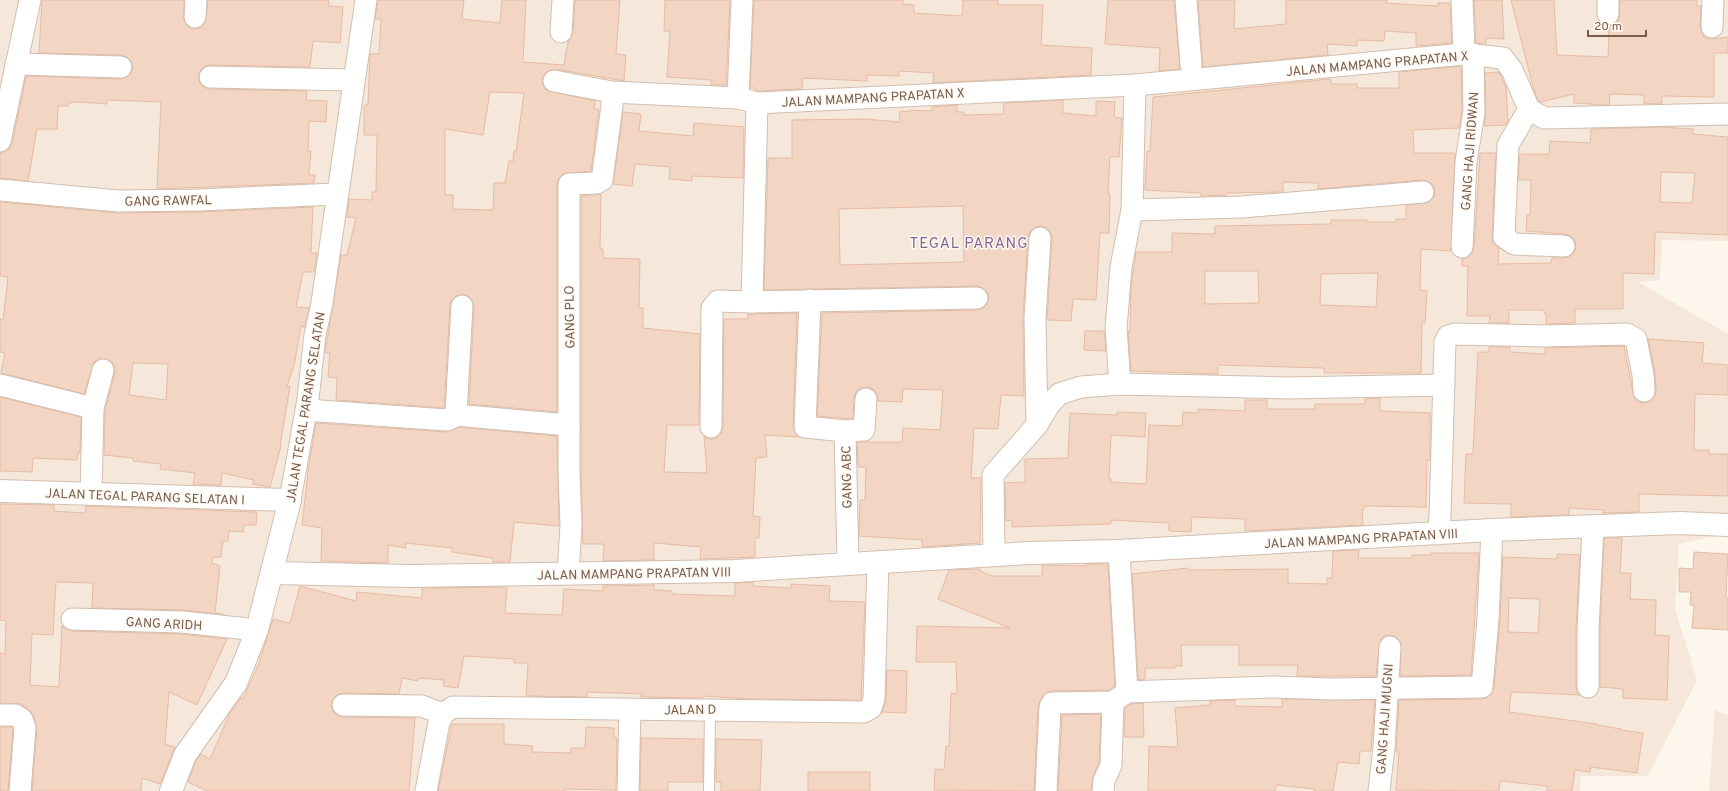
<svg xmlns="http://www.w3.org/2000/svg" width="1728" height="791" viewBox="0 0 1728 791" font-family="Overpass,sans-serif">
<rect width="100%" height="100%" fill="#fdf6ec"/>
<g fill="#f5e8da">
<polygon points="0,0 1728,0 1728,241 1662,240 1660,280 1638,282 1728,334 1728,533 1679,544 1675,609 1697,680 1648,776 1581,776 1580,791 0,791"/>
<polygon points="1715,710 1728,715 1728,791 1709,791"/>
</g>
<g fill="#f3d5c3" stroke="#e6bba3" fill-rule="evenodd">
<polygon points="42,0 184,0 184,22 188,27 195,29 201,28 205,23 208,0 329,0 328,6 343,7 340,43 313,41 310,67 210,65 204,67 200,71 198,76 200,83 204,87 209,89 307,91 306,100 327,101 326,122 309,121 308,151 311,151 309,175 315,175 314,183 157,189 161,102 107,100 107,104 79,102 68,103 68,106 58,106 57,129 37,129 28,181 0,178 0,153 9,149 12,144 26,76 121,79 127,77 131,73 133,68 131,61 127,57 121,55 39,53"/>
<path d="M 378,0 L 464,0 L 462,19 L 500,23 L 502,0 L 526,0 L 523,62 L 564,65 L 566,50 L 567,50 L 568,42 L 573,33 L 575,0 L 620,0 L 616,54 L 626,55 L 624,81 L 556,69 L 550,70 L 545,73 L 542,79 L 543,85 L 546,90 L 595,101 L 594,109 L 599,109 L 591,171 L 563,174 L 559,178 L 557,184 L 557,412 L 469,404 L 474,307 L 472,300 L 468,296 L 463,294 L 456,296 L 452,300 L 450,305 L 444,408 L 336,400 L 337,378 L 328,377 L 330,353 L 325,353 L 341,255 L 347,255 L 356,218 L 347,217 L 349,199 L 372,200 L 372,192 L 376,192 L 377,135 L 364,135 L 364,105 L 368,105 L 370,54 L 379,54 L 381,19 L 375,19 ZM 490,92 L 524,93 L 516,151 L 514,151 L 513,161 L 509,161 L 505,183 L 494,183 L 493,210 L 453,209 L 453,195 L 445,195 L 445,129 L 483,135 Z"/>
<polygon points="665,0 730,0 726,85 711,85 711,80 667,77 670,31 664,31"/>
<polygon points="754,0 903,0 903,4 914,5 914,13 962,16 963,0 998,0 998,5 1043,5 1041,45 1092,48 1091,75 933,83 934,73 899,71 899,76 867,75 867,81 803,78 802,89 758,91 755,90 755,88 750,88"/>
<polygon points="1108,0 1174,0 1180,69 1159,71 1160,48 1105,44"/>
<polygon points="1198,0 1235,0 1234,29 1286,24 1286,0 1387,0 1386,3 1416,5 1438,6 1438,3 1450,3 1452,43 1416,46 1416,33 1385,31 1384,41 1357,40 1357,46 1327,44 1328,55 1203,67"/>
<polygon points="1474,0 1502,0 1504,39 1486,38 1486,44 1476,43"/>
<polygon points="1511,0 1554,0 1557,55 1608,57 1609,26 1614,24 1619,20 1620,0 1697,0 1697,6 1701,6 1700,27 1704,37 1712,39 1728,37 1728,53 1714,53 1714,97 1662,96 1662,103 1644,104 1644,95 1610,94 1609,105 1592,105 1592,104 1574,103 1574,94 1541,102 1538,101 1533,87"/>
<path d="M 1461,66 L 1462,111 L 1459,128 L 1413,130 L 1414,153 L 1455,153 L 1451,251 L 1421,249 L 1420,290 L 1427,291 L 1425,323 L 1422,323 L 1421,373 L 1324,373 L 1324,368 L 1218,365 L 1218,374 L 1131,371 L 1128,331 L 1130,332 L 1131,286 L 1136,252 L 1172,252 L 1172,233 L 1215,234 L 1215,226 L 1331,224 L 1331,220 L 1367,220 L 1367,222 L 1396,222 L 1396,219 L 1406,219 L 1406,205 L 1429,202 L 1434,197 L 1435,191 L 1433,185 L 1428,181 L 1422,180 L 1318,189 L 1318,183 L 1283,182 L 1283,192 L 1227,193 L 1227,195 L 1201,196 L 1201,193 L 1145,190 L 1147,151 L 1150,151 L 1153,97 L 1330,79 L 1332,84 L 1357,84 L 1357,88 L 1399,88 L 1399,72 ZM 1205,271 L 1258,271 L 1259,303 L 1205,304 ZM 1378,273 L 1376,307 L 1320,305 L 1321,274 Z"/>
<polygon points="1499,72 1506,87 1508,121 1506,125 1484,126 1486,112 1485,73"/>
<path d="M 1063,100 L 1063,113 L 1096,116 L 1096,101 L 1115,102 L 1114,117 L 1122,118 L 1119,157 L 1110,157 L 1108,194 L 1110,194 L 1109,233 L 1100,233 L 1096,300 L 1073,299 L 1071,321 L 1047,320 L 1052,238 L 1051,233 L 1047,228 L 1041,226 L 1035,227 L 1030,231 L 1028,237 L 1023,318 L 1024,396 L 1001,395 L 998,429 L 974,428 L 971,478 L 981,478 L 980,543 L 922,547 L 922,540 L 859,536 L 860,500 L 865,500 L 866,467 L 858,467 L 857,442 L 902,442 L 903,428 L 940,430 L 943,390 L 903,389 L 902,402 L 878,401 L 877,394 L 873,389 L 867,387 L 861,388 L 856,392 L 854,398 L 853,419 L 817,416 L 822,313 L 977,310 L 983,308 L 987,304 L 989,297 L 987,292 L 983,288 L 977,286 L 764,290 L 768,158 L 792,158 L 792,120 L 866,119 L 899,122 L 900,111 L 909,112 L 909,110 L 932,111 L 932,107 L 957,105 L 957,112 L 964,112 L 964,115 L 1003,114 L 1004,103 ZM 963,206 L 964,262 L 840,265 L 839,209 Z"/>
<polygon points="623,112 641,114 639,131 693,136 694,123 744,127 743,178 692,176 692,181 669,179 670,167 635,164 632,186 613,184"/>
<path d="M 1661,127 L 1693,129 L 1693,134 L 1728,137 L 1728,235 L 1655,232 L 1654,274 L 1623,273 L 1623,309 L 1575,309 L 1575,323 L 1546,324 L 1546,313 L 1544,313 L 1544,310 L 1509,310 L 1509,323 L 1489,323 L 1490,316 L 1467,316 L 1468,266 L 1462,266 L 1462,259 L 1472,254 L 1474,248 L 1480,153 L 1496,153 L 1492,236 L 1493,243 L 1499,248 L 1498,264 L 1551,263 L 1552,258 L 1564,258 L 1570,256 L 1574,253 L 1576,247 L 1575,241 L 1571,236 L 1565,234 L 1526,231 L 1527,215 L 1530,215 L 1531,180 L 1518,180 L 1520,154 L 1549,154 L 1550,141 L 1590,143 L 1591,129 ZM 1661,172 L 1695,173 L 1692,203 L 1660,202 Z"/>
<polygon points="601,194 600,249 603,249 603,258 640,259 639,308 643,308 643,328 700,334 699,425 667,425 664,472 707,473 704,437 711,439 717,438 721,433 723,427 724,319 748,319 748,314 797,313 793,427 798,437 765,435 767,457 756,458 753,516 760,517 759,538 755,538 755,557 700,559 701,547 654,543 654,560 603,561 604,544 583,544 581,473 581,196"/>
<path d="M 0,202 L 118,213 L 199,212 L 313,207 L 311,253 L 317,253 L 314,272 L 303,272 L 296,307 L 309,308 L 305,327 L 301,326 L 294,366 L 287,386 L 290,386 L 280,446 L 281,446 L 270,487 L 252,484 L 254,480 L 222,473 L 221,485 L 193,484 L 195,473 L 160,469 L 161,464 L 133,461 L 133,458 L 104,455 L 105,410 L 115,373 L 114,366 L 111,361 L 106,359 L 99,359 L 94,362 L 84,394 L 1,373 L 5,353 L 0,352 L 0,319 L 3,320 L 8,277 L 0,276 ZM 133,363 L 168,364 L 166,400 L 129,395 Z"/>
<polygon points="1085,331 1104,331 1106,351 1084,350"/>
<polygon points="1648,339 1704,343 1702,363 1728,365 1728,395 1695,394 1694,450 1709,450 1709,454 1728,454 1728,496 1639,494 1639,512 1603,513 1603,510 1569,508 1569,515 1511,517 1511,504 1464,503 1466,454 1473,454 1478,352 1489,352 1489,347 1510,347 1510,352 1545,354 1545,348 1624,346 1634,397 1638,402 1645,403 1651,401 1655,397 1656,390 1655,373"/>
<polygon points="0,397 81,417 80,453 78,453 77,460 33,458 32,472 0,471"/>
<polygon points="1380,398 1380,411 1430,413 1430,460 1427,460 1426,507 1364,506 1364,509 1362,510 1363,525 1245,531 1245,519 1192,517 1191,532 1169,531 1169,523 1148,522 1111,520 1111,524 1012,527 1012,520 1006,521 1005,483 1025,482 1025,459 1068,458 1070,413 1117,415 1117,412 1146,413 1145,437 1111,435 1109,479 1111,479 1111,482 1146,484 1149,425 1182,426 1183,412 1198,413 1198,409 1245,411 1245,400 1267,400 1267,409 1315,409 1315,404 1365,404 1365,399"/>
<polygon points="316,423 446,432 459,427 557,436 559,526 514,522 510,562 493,562 493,558 452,552 452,548 406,543 406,548 388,545 388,563 321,561 322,528 302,525 309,464"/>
<polygon points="0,504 54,505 54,511 85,513 86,506 257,512 256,525 244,525 243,532 229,531 228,541 223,541 221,557 213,557 212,563 220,566 215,613 223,614 182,610 92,608 93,583 56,582 53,635 32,634 30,685 59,687 62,626 72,631 181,634 227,639 197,705 169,692 165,744 175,747 160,784 142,778 141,791 32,791 37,729 33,715 28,709 21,704 0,703 0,653 5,654 6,621 0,620"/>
<polygon points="1604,538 1622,538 1620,573 1631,573 1630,599 1656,600 1655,635 1669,636 1667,700 1623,698 1623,689 1600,687 1600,629"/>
<polygon points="1359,550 1358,558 1412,558 1412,555 1431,555 1431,553 1479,553 1471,675 1400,676 1401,642 1396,637 1390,635 1384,636 1380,641 1376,676 1297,676 1298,665 1239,665 1239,645 1181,645 1182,666 1175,666 1175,668 1145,668 1145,679 1138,680 1132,574 1188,568 1189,570 1288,569 1288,583 1327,584 1327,578 1332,578 1333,551"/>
<polygon points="1694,552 1728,554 1726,597 1728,598 1728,630 1692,628 1694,605 1690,605 1691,592 1679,592 1679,568 1693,569"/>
<path d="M 1557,554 L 1580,555 L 1576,628 L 1576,687 L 1580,695 L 1511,692 L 1509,712 L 1597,724 L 1597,725 L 1621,729 L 1621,730 L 1643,733 L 1637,773 L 1591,767 L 1590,772 L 1575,770 L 1572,791 L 1547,791 L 1547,786 L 1500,781 L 1499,791 L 1396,790 L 1399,752 L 1396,752 L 1399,700 L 1482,699 L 1488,697 L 1494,688 L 1500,620 L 1503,557 L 1557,559 ZM 1509,598 L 1540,599 L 1538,633 L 1508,632 Z"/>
<polygon points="1085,564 1108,564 1115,686 1109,690 1051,691 1046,693 1042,697 1038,706 1034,791 934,790 935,769 944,770 946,746 949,746 951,693 957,694 956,662 916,662 917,626 1010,628 938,599 949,570 980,569 980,571 992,576 1042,576 1042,565 1085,566"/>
<polygon points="753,582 753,586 791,588 791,584 830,586 829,601 865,602 861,700 750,699 703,696 703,698 641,697 642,694 587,692 587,697 526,696 528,663 514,663 514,659 464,656 458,688 443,686 444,680 418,678 418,681 402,678 399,694 343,693 337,695 333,699 331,705 333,711 337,715 342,717 415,718 409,791 207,791 188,782 196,761 201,754 210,759 230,713 241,698 243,699 259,663 273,619 290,623 300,586 356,601 357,592 422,598 422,588 507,587 505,613 562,615 564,589 603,591 603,586 654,585 654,590 672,591 672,594 735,596 735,583"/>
<polygon points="887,670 907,671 906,713 882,712 886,700"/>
<polygon points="1282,699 1375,700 1371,751 1360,751 1359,764 1338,762 1333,791 1314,791 1315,789 1276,785 1275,791 1148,791 1149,746 1178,747 1175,708 1210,705 1210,701 1235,700 1235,706 1282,707"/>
<polygon points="1143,703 1144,737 1124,737 1125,708 1131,704"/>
<polygon points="1101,714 1099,762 1093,776 1091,791 1058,791 1062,715"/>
<polygon points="452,724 504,724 504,744 533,746 532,752 571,753 571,748 585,748 586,727 614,728 614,738 617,738 616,790 565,789 565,791 438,791"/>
<polygon points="0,727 12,727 13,729 8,791 0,791"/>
<polygon points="641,738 703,739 703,782 668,782 668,791 640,791"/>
<polygon points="716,739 762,740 760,791 721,791 721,782 716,782"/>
<rect x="808" y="772" width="62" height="19"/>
</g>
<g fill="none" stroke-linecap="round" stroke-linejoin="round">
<defs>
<polyline id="service" points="709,791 710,709"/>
<g id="minor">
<polyline points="1186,0 1191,65"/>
<polyline points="1462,0 1464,54"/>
<polyline points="1608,14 1608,0"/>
<polyline points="195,17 196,0"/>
<polyline points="1712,27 1713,0"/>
<polyline points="561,32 563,0"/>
<polyline points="16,64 121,67"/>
<polyline points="210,77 353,80"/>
<polyline points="554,81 612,92 738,98 757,103 1135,85 1464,54 1503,58 1512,70 1529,109 1544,118 1728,114"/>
<polyline points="738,98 742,0"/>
<polyline points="757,103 752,302 977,298"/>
<polyline points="1529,109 1508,145 1504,237 1514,244 1564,246"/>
<polyline points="0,141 30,0"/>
<polyline points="0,190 118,201 198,200 337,194"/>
<polyline points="1132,210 1242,207 1423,192"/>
<polyline points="1462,247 1466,162 1474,112 1473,54"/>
<polyline points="810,300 805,427 845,431 848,564"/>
<polyline points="1120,384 1116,328 1121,267 1132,210 1135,85"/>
<polyline points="0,385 93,408"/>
<polyline points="306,410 447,420 452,418 456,413 462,306"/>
<polyline points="454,415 569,425"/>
<polyline points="1037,425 1035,319 1040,238"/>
<polyline points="711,427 712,308 718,301 752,302"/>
<polyline points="845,431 864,430 866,399"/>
<polyline points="91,494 93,408 103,370"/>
<polyline points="290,500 308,399 315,335 322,303 366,0"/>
<polyline points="1438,534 1440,517 1445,342 1448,336 1455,334 1545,336 1627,334 1636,339 1643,375 1644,391"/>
<polyline points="1119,551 1127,692"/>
<polyline points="994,555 993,475 1037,425 1049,405 1059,394 1081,387 1120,384 1289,388 1444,385"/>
<polyline points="568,574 571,525 569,473 569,184 597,183 602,180 612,106 612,92"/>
<polyline points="72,619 182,622 257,630"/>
<polyline points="1588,687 1588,629 1593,528"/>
<polyline points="343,705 422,706 443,714"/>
<polyline points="0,715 15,715 22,719 25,728 20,791"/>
<polyline points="426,791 439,722 443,714 453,707 864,712 871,708 874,699 878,562"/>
<polyline points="628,791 630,710"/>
<polyline points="1046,791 1050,707 1052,703 1113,702 1127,692 1273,687 1331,689 1482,687 1488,619 1492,530"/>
<polyline points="1103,791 1104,781 1111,765 1113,702"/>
<polyline points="1379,791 1384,747 1390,647"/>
</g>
<g id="tertiary">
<polyline points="0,491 290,500 257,630 236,683 185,755 171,791"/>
<polyline points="273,573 410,576 735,571 1029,553 1119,551 1492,530 1680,523 1728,525"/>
</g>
</defs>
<use href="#service" stroke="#d1beb0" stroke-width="12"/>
<use href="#minor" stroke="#d1beb0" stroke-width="23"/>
<use href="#tertiary" stroke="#d1beb0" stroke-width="24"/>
<use href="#service" stroke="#fff" stroke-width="10"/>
<use href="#minor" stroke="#fff" stroke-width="21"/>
<use href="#tertiary" stroke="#fff" stroke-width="22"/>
</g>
<g text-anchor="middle" stroke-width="3" stroke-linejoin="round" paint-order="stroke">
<g font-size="13" fill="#7a5c4d" stroke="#fffaf3">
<text transform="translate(1377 63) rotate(-5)" y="5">JALAN MAMPANG PRAPATAN X</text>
<text transform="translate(873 97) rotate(-3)" y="5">JALAN MAMPANG PRAPATAN X</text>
<text transform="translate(1469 151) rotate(-86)" y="5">GANG HAJI RIDWAN</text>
<text transform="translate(168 200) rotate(-1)" y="5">GANG RAWFAL</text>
<text transform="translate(569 317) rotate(-91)" y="5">GANG PLO</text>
<text transform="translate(305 407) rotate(-81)" y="5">JALAN TEGAL PARANG SELATAN</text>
<text transform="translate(846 477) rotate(-91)" y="5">GANG ABC</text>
<text transform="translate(145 496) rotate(2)" y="5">JALAN TEGAL PARANG SELATAN I</text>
<text transform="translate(1361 538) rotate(-3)" y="5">JALAN MAMPANG PRAPATAN VIII</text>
<text transform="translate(634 573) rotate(-1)" y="5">JALAN MAMPANG PRAPATAN VIII</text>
<text transform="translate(164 623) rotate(3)" y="5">GANG ARIDH</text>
<text transform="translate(690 709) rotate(-1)" y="5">JALAN D</text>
<text transform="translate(1384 719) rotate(-86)" y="5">GANG HAJI MUGNI</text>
</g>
<g font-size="15" letter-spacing="1" fill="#846695" stroke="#fffaf3">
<text x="969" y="248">TEGAL PARANG</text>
</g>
</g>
<path d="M1588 30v6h58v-6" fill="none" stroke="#7a5c4d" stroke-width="2"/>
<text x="1594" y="30" font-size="12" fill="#7a5c4d" stroke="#fffaf3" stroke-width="3" paint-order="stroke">20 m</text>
</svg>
